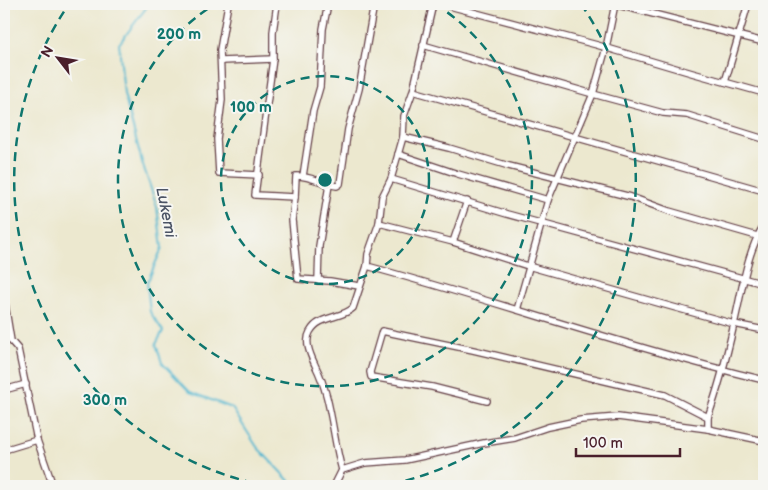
<svg xmlns="http://www.w3.org/2000/svg" width="768" height="490" viewBox="0 0 768 490" font-family="'Balsamiq Sans',sans-serif">
<rect width="100%" height="100%" fill="#f6f6f2"/>
<filter id="ink" filterUnits="userSpaceOnUse"><feTurbulence type="fractalNoise" baseFrequency=".02" numOctaves="2"/><feDisplacementMap in="SourceGraphic" scale="10" xChannelSelector="R" yChannelSelector="G"/><feConvolveMatrix kernelMatrix="1 2 1 2 8 2 1 2 1" color-interpolation-filters="sRGB"/></filter>
<filter id="wash" filterUnits="userSpaceOnUse"><feTurbulence type="fractalNoise" baseFrequency=".0096" numOctaves="4" result="noise"/><feDisplacementMap in="SourceGraphic" scale="20" xChannelSelector="R" yChannelSelector="G"/><feGaussianBlur stdDeviation="1.12" result="paint"/><feColorMatrix in="noise" values="0 0 0 0 0 0 0 0 0 0 0 0 0 0 0 0 0 1.4 0 .05"/><feComposite in="paint" operator="in"/></filter>
<g filter="url(#wash)">
<rect width="100%" height="100%" fill="#ece8cf"/>
<g fill="none" stroke-linecap="round" stroke-linejoin="round">
<polyline stroke="#51b7d0" stroke-width="2" points="149,4 119,44 124,94 142,162 157,207 162,248 147,283 150,312 163,331 156,344 162,363 190,392 232,408 257,447 294,486"/>
</g>
</g>
<g filter="url(#ink)">
<g fill="none" stroke-linecap="round" stroke-linejoin="round">
<defs>
<g id="street">
<polyline points="228,4 220,50 222,100 217,139 219,173 259,175"/>
<polyline points="277,4 273,32 273,59 255,195 295,197"/>
<polyline points="442,4 597,45 692,73 764,93"/>
<polyline points="614,4 764,42"/>
<polyline points="423,45 593,94 663,113 687,115 764,139"/>
<polyline points="221,61 273,59"/>
<polyline points="725,82 748,4"/>
<polyline points="413,91 764,191"/>
<polyline points="403,137 449,148 509,166 631,197 669,211 757,236 764,237"/>
<polyline points="398,154 458,174 548,200"/>
<polyline points="303,176 313,111 320,87 323,29 328,4"/>
<polyline points="391,179 507,214 764,284"/>
<polyline points="379,223 453,242 528,266 669,306 734,324 764,330"/>
<polyline points="453,242 467,201"/>
<path d="M 367,266 C 500,302 630,348 764,380"/>
<polyline points="318,281 319,246 329,185"/>
<path d="M 359,286 L 330,281 L 298,279 L 292,220 L 295,197 L 296,176 C 312,176 323,184 337,186 L 340,184 L 348,129 L 359,89 L 374,4"/>
<polyline points="4,298 11,341 18,349 37,440 53,486"/>
<polyline points="517,310 548,200 593,94 606,48 615,4"/>
<polyline points="4,390 26,384"/>
<polyline points="487,401 432,387 371,377 370,372 382,331 473,350 665,395 708,417"/>
<path d="M 708,429 L 708,417 C 719,387 727,355 734,324 C 742,292 746,253 764,225"/>
<polyline points="4,450 37,440"/>
<path d="M 342,470 C 332,435 332,398 315,365 C 311,356 304,342 310,332 C 319,315 341,319 353,308 L 367,266 L 368,254 L 379,223 L 382,197 L 391,179 L 403,137 L 404,116 L 413,91 L 433,4"/>
<polyline points="334,486 342,470 365,463 405,460 484,443 515,438 548,427 581,420 618,417 708,429 764,441"/>
</g>
</defs>
<use href="#street" stroke="#623d44" stroke-width="8"/>
<use href="#street" stroke="#fff" stroke-width="5.5"/>
</g>
</g>
<g fill="none" stroke="#0f766e" stroke-width="2.5" stroke-dasharray="9 6">
<circle cx="325" cy="180" r="104"/>
<path d="M435 4A207 207 0 1 1 215 4"/>
<path d="M268 486A311 311 0 0 1 69 4M581 4A311 311 0 0 1 382 486"/>
</g>
<g text-anchor="middle" stroke-width="4" stroke-linejoin="round" paint-order="stroke">
<g font-size="16" font-style="italic" fill="#4c5465" stroke="#f6f6f2">
<text transform="translate(167 212) rotate(79)" y="6">Lukemi</text>
</g>
</g>
<circle cx="325" cy="180" r="8" fill="#0f766e" stroke="#f6f6f2" stroke-width="2.5"/>
<g font-size="15" text-anchor="middle" font-weight="bold" fill="#0f766e" stroke="#f6f6f2" stroke-width="4" stroke-linejoin="round" paint-order="stroke">
<text x="179" y="39">200 m</text>
<text x="251" y="112">100 m</text>
<text x="105" y="405">300 m</text>
</g>
<rect width="768" height="490" fill="none" stroke="#f6f6f2" stroke-width="20"/>
<g transform="translate(58 58) rotate(301)" stroke="#f6f6f2" stroke-width="4" paint-order="stroke">
<path d="M0-4L9 19L0 12L-9 19Z" fill="#4a1f2b"/>
<text y="-8" font-size="14" font-weight="bold" text-anchor="middle" fill="#4a1f2b">N</text>
</g>
<path d="M576 448v8h104v-8" fill="none" stroke="#4a1f2b" stroke-width="2.5"/>
<text x="583" y="448" font-size="15" fill="#4a1f2b" stroke="#f6f6f2" stroke-width="4" paint-order="stroke">100 m</text>
</svg>
